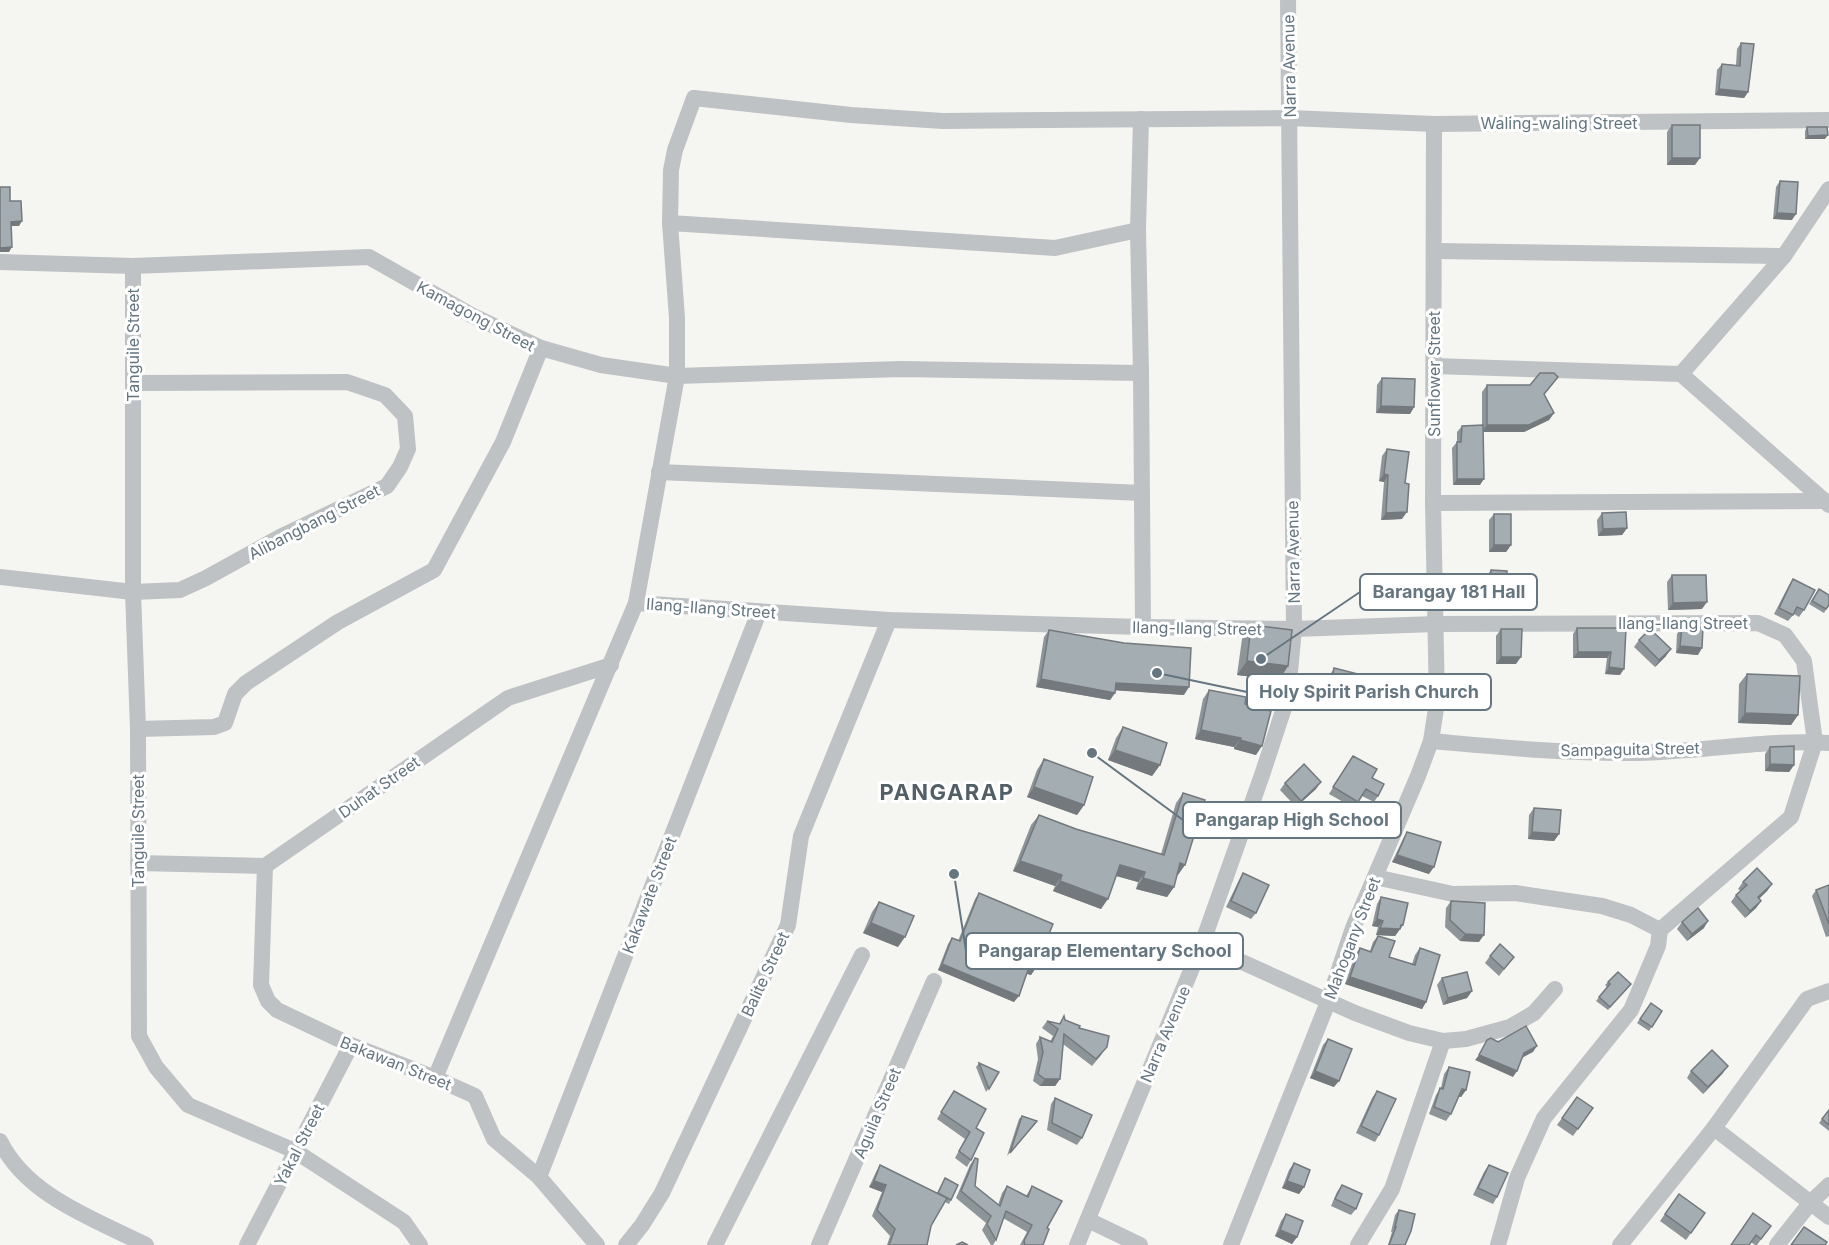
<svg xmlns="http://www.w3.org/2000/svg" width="1829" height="1245" viewBox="0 0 1829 1245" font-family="Inter,sans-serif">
<rect width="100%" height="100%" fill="#f5f5f1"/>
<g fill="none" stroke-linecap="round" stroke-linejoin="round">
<g stroke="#bec2c5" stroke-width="16">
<polyline points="1141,119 1138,230 1141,373 1143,627"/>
<polyline points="1829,189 1784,256 1681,374 1829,505"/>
<polyline points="670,223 1055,248 1138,230"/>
<polyline points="1435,251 1784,256"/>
<polyline points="0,262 133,266 369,257 473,316 541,348 601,365 677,376 901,369 1141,373"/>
<polyline points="133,266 133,592 138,729 139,1036 156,1067 188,1105 295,1151 404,1222 420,1245"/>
<polyline points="1434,366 1681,374"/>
<polyline points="659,472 1142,493"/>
<polyline points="1433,503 1825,501"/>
<polyline points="0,577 133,592 180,590 206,578 280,537 387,486 400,467 408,449 405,416 385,395 347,382 133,383"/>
<polyline points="636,603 889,620 1143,627 1294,629 1436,624 1758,623 1785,635 1804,661 1815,742 1791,817 1660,930 1658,946 1631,1010 1544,1118 1517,1178 1498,1245"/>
<polyline points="138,729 214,727 225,723 235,694 246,683 338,622 434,570 503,442 541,348"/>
<path d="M 1431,741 C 1499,747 1568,754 1637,753 C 1701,752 1765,739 1829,743"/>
<polyline points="138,863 265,866 508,698 611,665"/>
<polyline points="265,866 261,985 268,1001 277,1010 351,1045 435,1078 475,1096 494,1139 539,1177 597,1245"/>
<polyline points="1375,877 1453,894 1515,893 1602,906 1631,915 1660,930"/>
<polyline points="1202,944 1355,1013 1409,1033 1443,1041 1466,1039 1510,1027 1534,1013 1555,989"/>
<polyline points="435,1078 636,603 677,376 677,318 670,223 671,170 675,150 694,98 851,115 943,121 1290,118 1434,124 1829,120"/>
<polyline points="1714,1128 1829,1217"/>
<path d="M 0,1141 C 27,1196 94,1219 146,1245"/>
<polyline points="539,1177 759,612"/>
<polyline points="1088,1220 1140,1245"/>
<polyline points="247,1245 351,1045"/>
<polyline points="626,1245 642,1225 662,1193 788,925 801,836 889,620"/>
<polyline points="715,1245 862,955"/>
<polyline points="819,1245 934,981"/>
<polyline points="1077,1245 1202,944 1262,775 1284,708 1289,682 1294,629 1288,0"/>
<polyline points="1231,1245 1328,1002 1353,928 1418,776 1431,741 1437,702 1433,503 1434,124"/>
<polyline points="1358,1245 1392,1189 1443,1041"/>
<polyline points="1620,1245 1714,1128 1807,999 1829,991"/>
<polyline points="1777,1245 1811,1202 1829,1185"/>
</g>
</g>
<g fill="#8d9599">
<polygon points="1741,43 1748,92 1744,98 1715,95 1717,70 1722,64 1736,65 1737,49"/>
<polygon points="1672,125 1695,165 1667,165 1667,132"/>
<polygon points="1807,127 1825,139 1805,139 1805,131"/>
<polygon points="1780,181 1792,220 1773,219 1776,187"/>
<polygon points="1382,378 1414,407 1410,414 1376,413 1377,385"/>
<polygon points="1553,384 1544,395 1554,413 1549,420 1524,432 1483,432 1480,485 1453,485 1452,448 1457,442 1457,432 1462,426 1482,425 1482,392 1487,385 1530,385"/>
<polygon points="1387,449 1405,483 1402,519 1381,520 1384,482 1379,481 1382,456"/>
<polygon points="1602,513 1627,528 1622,535 1598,536 1597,520"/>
<polygon points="1494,514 1511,545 1506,552 1489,552 1489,520"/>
<polygon points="1491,570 1501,608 1485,607 1486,577"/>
<polygon points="1672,575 1702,609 1668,610 1667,582"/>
<polygon points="1793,579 1804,610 1799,617 1794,614 1788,621 1774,614 1789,585"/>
<polygon points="1819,589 1829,605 1824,613 1809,604"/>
<polygon points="1251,625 1288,666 1279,680 1237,675 1242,639"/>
<polygon points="1682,627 1698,655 1676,653 1677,634"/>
<polygon points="1577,628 1626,628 1620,675 1605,674 1607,658 1573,658 1573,634"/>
<polygon points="1501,629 1516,664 1496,664 1496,636"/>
<polygon points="1049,630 1184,695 1115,690 1115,693 1110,700 1036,687 1044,637"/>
<polygon points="1639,640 1666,656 1655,667 1634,647"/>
<polygon points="1334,668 1356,709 1324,702 1330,675"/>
<polygon points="1747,674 1798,715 1791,725 1738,723 1739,684"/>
<polygon points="1209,690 1245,704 1256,755 1234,749 1234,747 1195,739 1203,699"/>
<polygon points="1123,727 1160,765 1152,776 1108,760 1116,738"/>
<polygon points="1770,747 1794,765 1789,772 1765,771 1765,754"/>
<polygon points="1044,759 1084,805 1077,815 1027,797 1037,770"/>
<polygon points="1348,763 1372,778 1378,796 1374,802 1362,796 1354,808 1329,794"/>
<polygon points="1285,783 1316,789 1296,807 1280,790"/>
<polygon points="1183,793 1178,875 1177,875 1174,887 1167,897 1136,889 1138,882 1116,876 1101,909 1053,891 1055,886 1013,871 1031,825 1039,815 1076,829 1161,854 1176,803"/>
<polygon points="1534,808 1559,834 1554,841 1528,839 1529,815"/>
<polygon points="1407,832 1429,874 1392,862 1403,839"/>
<polygon points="1243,873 1256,913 1251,919 1226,907 1239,880"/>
<polygon points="1743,882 1772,884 1767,891 1759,899 1761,901 1756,908 1745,918 1731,902 1736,895 1741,891 1738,889"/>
<polygon points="1829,885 1829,936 1826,937 1812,896 1816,890"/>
<polygon points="979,893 1035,969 1031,975 1027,974 1014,1002 938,970 948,944 952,938 958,941 975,899"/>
<polygon points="1381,897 1403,925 1395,936 1376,935 1378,927 1372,926 1377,904"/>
<polygon points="1451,901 1479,942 1460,941 1445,927 1446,908"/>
<polygon points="879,902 898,947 863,933 872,912"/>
<polygon points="1682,922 1704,928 1687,941 1677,929"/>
<polygon points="1378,936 1389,957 1412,964 1415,955 1420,948 1426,1002 1422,1009 1345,984 1355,955 1360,948 1370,951 1373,942"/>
<polygon points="1490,956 1514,957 1499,976 1485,963"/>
<polygon points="1442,978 1472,991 1467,998 1443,1005 1437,985"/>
<polygon points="1608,982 1631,984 1608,1010 1596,1001 1607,987 1605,985"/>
<polygon points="1651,1003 1662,1011 1649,1031 1637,1023"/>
<polygon points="1064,1016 1065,1020 1079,1028 1102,1054 1092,1066 1063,1044 1060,1079 1055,1086 1040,1086 1033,1081 1038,1059 1036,1044 1040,1037 1050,1042 1053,1036 1042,1028 1047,1021 1059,1024"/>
<polygon points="1328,1039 1334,1087 1310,1078 1323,1045"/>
<polygon points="979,1063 999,1072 986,1092 976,1067"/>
<polygon points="1449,1067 1466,1090 1461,1097 1458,1096 1451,1114 1446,1121 1429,1114 1436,1095 1441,1088 1444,1074"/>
<polygon points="1691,1071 1723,1073 1703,1094 1687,1078"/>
<polygon points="954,1091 976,1128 971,1160 967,1167 955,1158 965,1139 937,1119"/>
<polygon points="1377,1091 1379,1135 1375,1142 1356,1133 1372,1098"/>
<polygon points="1577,1097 1593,1108 1573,1136 1557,1125"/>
<polygon points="1055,1098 1082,1138 1077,1145 1047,1130 1051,1104"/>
<polygon points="1829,1110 1829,1131 1819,1123"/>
<polygon points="1022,1116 1035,1124 1007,1156 1019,1119"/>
<polygon points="975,1158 975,1186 998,1205 1002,1193 1007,1186 1026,1196 1032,1186 1047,1228 1043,1245 1020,1245 1027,1232 1003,1218 996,1240 993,1245 991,1245 982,1230 986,1223 956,1198 970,1165"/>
<polygon points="1294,1163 1304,1187 1299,1194 1282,1188 1289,1170"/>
<polygon points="880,1165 937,1193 945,1178 951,1200 949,1204 945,1202 931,1226 927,1245 887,1245 890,1236 872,1216 882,1192 869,1187 876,1172"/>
<polygon points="1489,1165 1497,1197 1493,1204 1473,1195 1484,1172"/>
<polygon points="1342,1185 1356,1209 1351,1215 1331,1206 1337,1192"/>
<polygon points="1679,1194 1705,1213 1686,1240 1660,1221"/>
<polygon points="1399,1210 1405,1245 1388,1245 1392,1232 1391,1232 1395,1215"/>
<polygon points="1286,1214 1297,1237 1292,1244 1275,1236 1281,1221"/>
<polygon points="1771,1226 1757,1245 1755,1245 1751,1242 1731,1245"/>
</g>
<g fill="#73797d">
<polygon points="1719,89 1748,92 1744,98 1715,95"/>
<polygon points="1828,135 1825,139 1805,139 1808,136"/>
<polygon points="1672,158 1700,158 1695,165 1667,165"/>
<polygon points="1777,213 1796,214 1792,220 1773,219"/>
<polygon points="22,221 19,226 8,226 11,222"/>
<polygon points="12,247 9,252 0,252 0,248"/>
<polygon points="1381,406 1414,407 1410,414 1376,413"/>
<polygon points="1554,413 1549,420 1524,432 1482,432 1487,425"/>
<polygon points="1384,474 1388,475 1384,482 1379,481"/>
<polygon points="1457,479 1484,479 1480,485 1453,485"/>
<polygon points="1407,512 1402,519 1381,520 1386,513"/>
<polygon points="1627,528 1622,535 1598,536 1603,529"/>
<polygon points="1494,545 1511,545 1506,552 1489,552"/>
<polygon points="1489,600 1506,601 1501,608 1485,607"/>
<polygon points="1707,602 1702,609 1668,610 1673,603"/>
<polygon points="1680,646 1702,648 1698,655 1676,653"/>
<polygon points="1671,649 1666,656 1655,667 1659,660"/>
<polygon points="1578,652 1611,652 1607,658 1573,658"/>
<polygon points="1501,657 1521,657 1516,664 1496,664"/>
<polygon points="1247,661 1288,666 1279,680 1237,675"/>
<polygon points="1609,667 1624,669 1620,675 1605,674"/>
<polygon points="1041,679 1115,693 1110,700 1036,687"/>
<polygon points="1116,683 1189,687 1184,695 1111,690"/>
<polygon points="1329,695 1361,702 1356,709 1324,702"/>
<polygon points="1745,713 1798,715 1791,725 1738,723"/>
<polygon points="1201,730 1241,738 1234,747 1195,739"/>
<polygon points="1240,740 1262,746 1256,755 1234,749"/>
<polygon points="1115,750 1160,765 1152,776 1108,760"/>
<polygon points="1770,764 1794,765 1789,772 1765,771"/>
<polygon points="1321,782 1316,789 1296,807 1301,801"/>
<polygon points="1034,787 1084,805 1077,815 1027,797"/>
<polygon points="1532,832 1559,834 1554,841 1528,839"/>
<polygon points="1397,855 1434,867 1429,874 1392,862"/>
<polygon points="1020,861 1062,875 1055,886 1013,871"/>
<polygon points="1180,863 1185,865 1178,875 1173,873"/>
<polygon points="1120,865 1145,872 1138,882 1113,875"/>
<polygon points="1143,878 1174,887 1167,897 1136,889"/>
<polygon points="1060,881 1108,899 1101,909 1053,891"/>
<polygon points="1772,884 1767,891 1753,904 1758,897"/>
<polygon points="1761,901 1756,908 1745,918 1750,911"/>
<polygon points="1377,919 1383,921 1378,927 1372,926"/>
<polygon points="1708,921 1704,928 1687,941 1692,934"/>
<polygon points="871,923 905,937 898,947 863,933"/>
<polygon points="1401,925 1403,925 1395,936 1376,935 1380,928"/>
<polygon points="1465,934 1484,935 1479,942 1460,941"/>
<polygon points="942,964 1019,996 1014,1002 938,970"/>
<polygon points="1029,967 1035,969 1031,975 1025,973"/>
<polygon points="1350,977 1426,1002 1422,1009 1345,984"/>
<polygon points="1472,991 1467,998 1443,1005 1448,998"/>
<polygon points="1537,1046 1533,1052 1520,1059 1524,1053"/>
<polygon points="1479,1055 1517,1071 1513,1077 1475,1060"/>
<polygon points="1728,1066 1723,1073 1703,1094 1708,1087"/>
<polygon points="1315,1071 1339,1081 1334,1087 1310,1078"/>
<polygon points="1045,1079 1060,1079 1055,1086 1040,1086"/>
<polygon points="1462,1089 1466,1090 1461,1097 1457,1096"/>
<polygon points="874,1181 886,1185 882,1192 869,1187"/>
<polygon points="1287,1181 1304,1187 1299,1194 1282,1188"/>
<polygon points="1280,1230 1297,1237 1292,1244 1275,1236"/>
</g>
<g fill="#a4adb2" stroke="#73797d" stroke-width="1.5">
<polygon points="1741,43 1754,44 1748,92 1719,89 1722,64 1740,66"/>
<rect x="1672" y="125" width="28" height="33"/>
<polygon points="1807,127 1827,127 1828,135 1808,136"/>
<polygon points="1780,181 1798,182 1796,214 1777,213"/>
<polygon points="0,187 10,187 10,201 21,201 22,221 11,222 12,247 0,248"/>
<polygon points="1540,373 1554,373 1558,377 1544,394 1554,413 1529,425 1487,425 1487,385 1530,385"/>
<polygon points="1382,378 1415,379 1414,407 1381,406"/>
<polygon points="1483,425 1484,479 1457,479 1457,442 1461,442 1462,426"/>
<polygon points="1387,449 1409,452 1405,483 1409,484 1407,512 1386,513 1388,475 1384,474"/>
<polygon points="1626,512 1627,528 1603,529 1602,513"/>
<rect x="1494" y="514" width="17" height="31"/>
<polygon points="1491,570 1507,571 1506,601 1489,600"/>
<polygon points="1672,575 1706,575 1707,602 1673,603"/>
<polygon points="1793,579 1815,590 1804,610 1797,607 1793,615 1779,608"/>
<polygon points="1819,589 1829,595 1829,605 1826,609 1812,601"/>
<polygon points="1251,625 1292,630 1288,666 1247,661"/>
<polygon points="1682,627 1703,627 1702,648 1680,646"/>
<polygon points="1577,628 1626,628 1624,669 1609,667 1611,652 1578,652"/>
<polygon points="1501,629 1522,629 1521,657 1501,657"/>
<polygon points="1650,629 1671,649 1659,660 1639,640"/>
<polygon points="1049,630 1124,643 1191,648 1189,687 1116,683 1115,693 1041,679"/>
<polygon points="1334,668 1366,676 1361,702 1329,695"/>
<polygon points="1747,674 1800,676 1798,715 1745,713"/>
<polygon points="1209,690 1246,697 1245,704 1271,711 1262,746 1240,740 1241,738 1201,730"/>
<polygon points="1123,727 1167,743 1160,765 1115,750"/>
<polygon points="1794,746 1794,765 1770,764 1770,747"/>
<polygon points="1353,756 1377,769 1372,778 1384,784 1378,796 1366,789 1358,802 1333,787"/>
<polygon points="1044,759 1093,777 1084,805 1034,787"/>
<polygon points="1304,764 1321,782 1301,801 1285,783"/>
<polygon points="1183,793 1205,800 1185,865 1180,863 1174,887 1143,878 1145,872 1120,865 1108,899 1060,881 1062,875 1020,861 1039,815 1076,829 1164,855"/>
<polygon points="1534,808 1561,810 1559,834 1532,832"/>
<polygon points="1407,832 1441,842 1434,867 1397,855"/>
<polygon points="1757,868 1772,884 1758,897 1761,901 1750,911 1736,895 1747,885 1743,882"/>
<polygon points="1243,873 1269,885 1256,913 1231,901"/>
<polygon points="1829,885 1829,924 1816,890"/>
<polygon points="979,893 1053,924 1035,969 1029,967 1019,996 942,964 952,938 960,941"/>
<polygon points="1381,897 1408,903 1403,925 1401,925 1400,929 1380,928 1383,921 1377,919"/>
<polygon points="1451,901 1485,903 1484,935 1465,934 1450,920"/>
<polygon points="879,902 914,916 905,937 871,923"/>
<polygon points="1698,908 1708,921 1692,934 1682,922"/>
<polygon points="1378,936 1395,941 1389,957 1415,965 1420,948 1440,955 1426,1002 1350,977 1360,948 1371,952"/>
<polygon points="1500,944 1514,957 1504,969 1490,956"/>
<polygon points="1467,972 1472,991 1448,998 1442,978"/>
<polygon points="1618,972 1631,984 1610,1007 1599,997 1610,984 1608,982"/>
<polygon points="1651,1003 1662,1011 1652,1027 1640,1019"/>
<polygon points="1064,1016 1065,1020 1080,1026 1079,1028 1109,1036 1107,1047 1096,1059 1064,1034 1060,1079 1045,1079 1038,1074 1043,1052 1040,1037 1052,1042 1058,1029 1047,1021 1060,1024"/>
<polygon points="1526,1026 1537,1046 1524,1053 1517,1071 1479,1055 1487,1040 1491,1038 1498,1042"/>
<polygon points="1328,1039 1352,1049 1339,1081 1315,1071"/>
<polygon points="1712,1050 1728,1066 1708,1087 1691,1071"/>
<polygon points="979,1063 999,1072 989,1089"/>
<polygon points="1449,1067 1470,1072 1466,1090 1462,1089 1451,1114 1434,1107 1440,1088 1443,1089"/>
<polygon points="954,1091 986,1109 976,1128 984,1133 971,1160 959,1151 970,1132 941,1112"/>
<polygon points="1377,1091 1396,1099 1379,1135 1361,1126"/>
<polygon points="1577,1097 1593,1108 1578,1129 1562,1118"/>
<polygon points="1055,1098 1092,1115 1082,1138 1052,1123"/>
<polygon points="1829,1110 1829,1125 1822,1119"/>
<polygon points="1022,1116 1037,1121 1010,1153"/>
<polygon points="975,1158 978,1159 975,1186 1000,1206 1007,1186 1028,1197 1032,1186 1062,1201 1047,1228 1049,1229 1043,1245 1025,1245 1024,1241 1032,1225 1006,1211 996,1240 987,1224 991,1216 961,1191"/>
<polygon points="1294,1163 1310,1170 1304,1187 1287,1181"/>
<polygon points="880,1165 947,1198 931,1226 927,1245 889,1245 895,1229 877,1210 886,1185 874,1181"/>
<polygon points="1489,1165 1508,1173 1497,1197 1478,1188"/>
<polygon points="945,1178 958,1185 951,1200 938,1193"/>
<polygon points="1342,1185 1362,1194 1356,1209 1335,1199"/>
<polygon points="1679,1194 1705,1213 1691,1233 1665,1214"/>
<polygon points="1399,1210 1415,1214 1411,1231 1405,1245 1389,1245 1396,1227 1395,1227"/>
<polygon points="1753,1213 1771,1226 1761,1239 1756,1235 1749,1245 1731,1245"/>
<polygon points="1286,1214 1303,1221 1297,1237 1280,1230"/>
<polygon points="1804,1227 1827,1242 1825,1245 1791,1245"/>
<polygon points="962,1242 968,1245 956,1245"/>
</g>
<g text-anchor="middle" stroke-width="6" stroke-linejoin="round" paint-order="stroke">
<g font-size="16" fill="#657681" stroke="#fff">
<text transform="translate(1289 66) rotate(-91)" y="6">Narra Avenue</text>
<text x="1559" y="129">Waling-waling Street</text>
<text transform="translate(476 316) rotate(28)" y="6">Kamagong Street</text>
<text transform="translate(133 345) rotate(-90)" y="6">Tanguile Street</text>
<text transform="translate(1434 374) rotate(-90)" y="6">Sunflower Street</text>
<text transform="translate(314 522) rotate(-27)" y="6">Alibangbang Street</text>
<text transform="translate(1293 552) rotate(-91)" y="6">Narra Avenue</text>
<text transform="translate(711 608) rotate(4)" y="6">Ilang-Ilang Street</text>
<text x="1683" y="629">Ilang-Ilang Street</text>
<text transform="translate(1197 628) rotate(1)" y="6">Ilang-Ilang Street</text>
<text transform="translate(1630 749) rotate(-1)" y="6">Sampaguita Street</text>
<text transform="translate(379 787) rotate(-35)" y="6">Duhat Street</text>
<text transform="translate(138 831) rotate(-90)" y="6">Tanguile Street</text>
<text transform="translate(649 895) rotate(-69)" y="6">Kakawate Street</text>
<text transform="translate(1352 938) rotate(-69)" y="6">Mahogany Street</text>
<text transform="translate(765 974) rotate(-65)" y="6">Balite Street</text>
<text transform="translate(1165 1034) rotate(-67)" y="6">Narra Avenue</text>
<text transform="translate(396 1063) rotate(22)" y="6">Bakawan Street</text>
<text transform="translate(877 1113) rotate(-67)" y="6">Aguila Street</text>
<text transform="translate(299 1145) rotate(-63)" y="6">Yakal Street</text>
</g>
<g font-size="22" font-weight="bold" letter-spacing="1.5" fill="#535f67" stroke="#fff">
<text x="947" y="800">PANGARAP</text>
</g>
</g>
<path fill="none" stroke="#657681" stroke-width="2" d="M1261 659L1360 592M1157 673L1247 692M1092 753L1183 820M954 874L966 951"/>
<g fill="#657681" stroke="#fff" stroke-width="2">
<circle cx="1261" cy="659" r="6"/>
<circle cx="1157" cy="673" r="6"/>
<circle cx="1092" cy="753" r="6"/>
<circle cx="954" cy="874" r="6"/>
</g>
<g fill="#fff" stroke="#657681" stroke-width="2">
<rect x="1360" y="574" width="177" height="36" rx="6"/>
<rect x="1247" y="674" width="244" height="36" rx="6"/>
<rect x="1183" y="802" width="218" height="36" rx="6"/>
<rect x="966" y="933" width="277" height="36" rx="6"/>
</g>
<g font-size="18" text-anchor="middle" font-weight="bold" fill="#657681">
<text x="1449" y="598">Barangay 181 Hall</text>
<text x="1369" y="698">Holy Spirit Parish Church</text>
<text x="1292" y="826">Pangarap High School</text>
<text x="1105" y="957">Pangarap Elementary School</text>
</g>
</svg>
